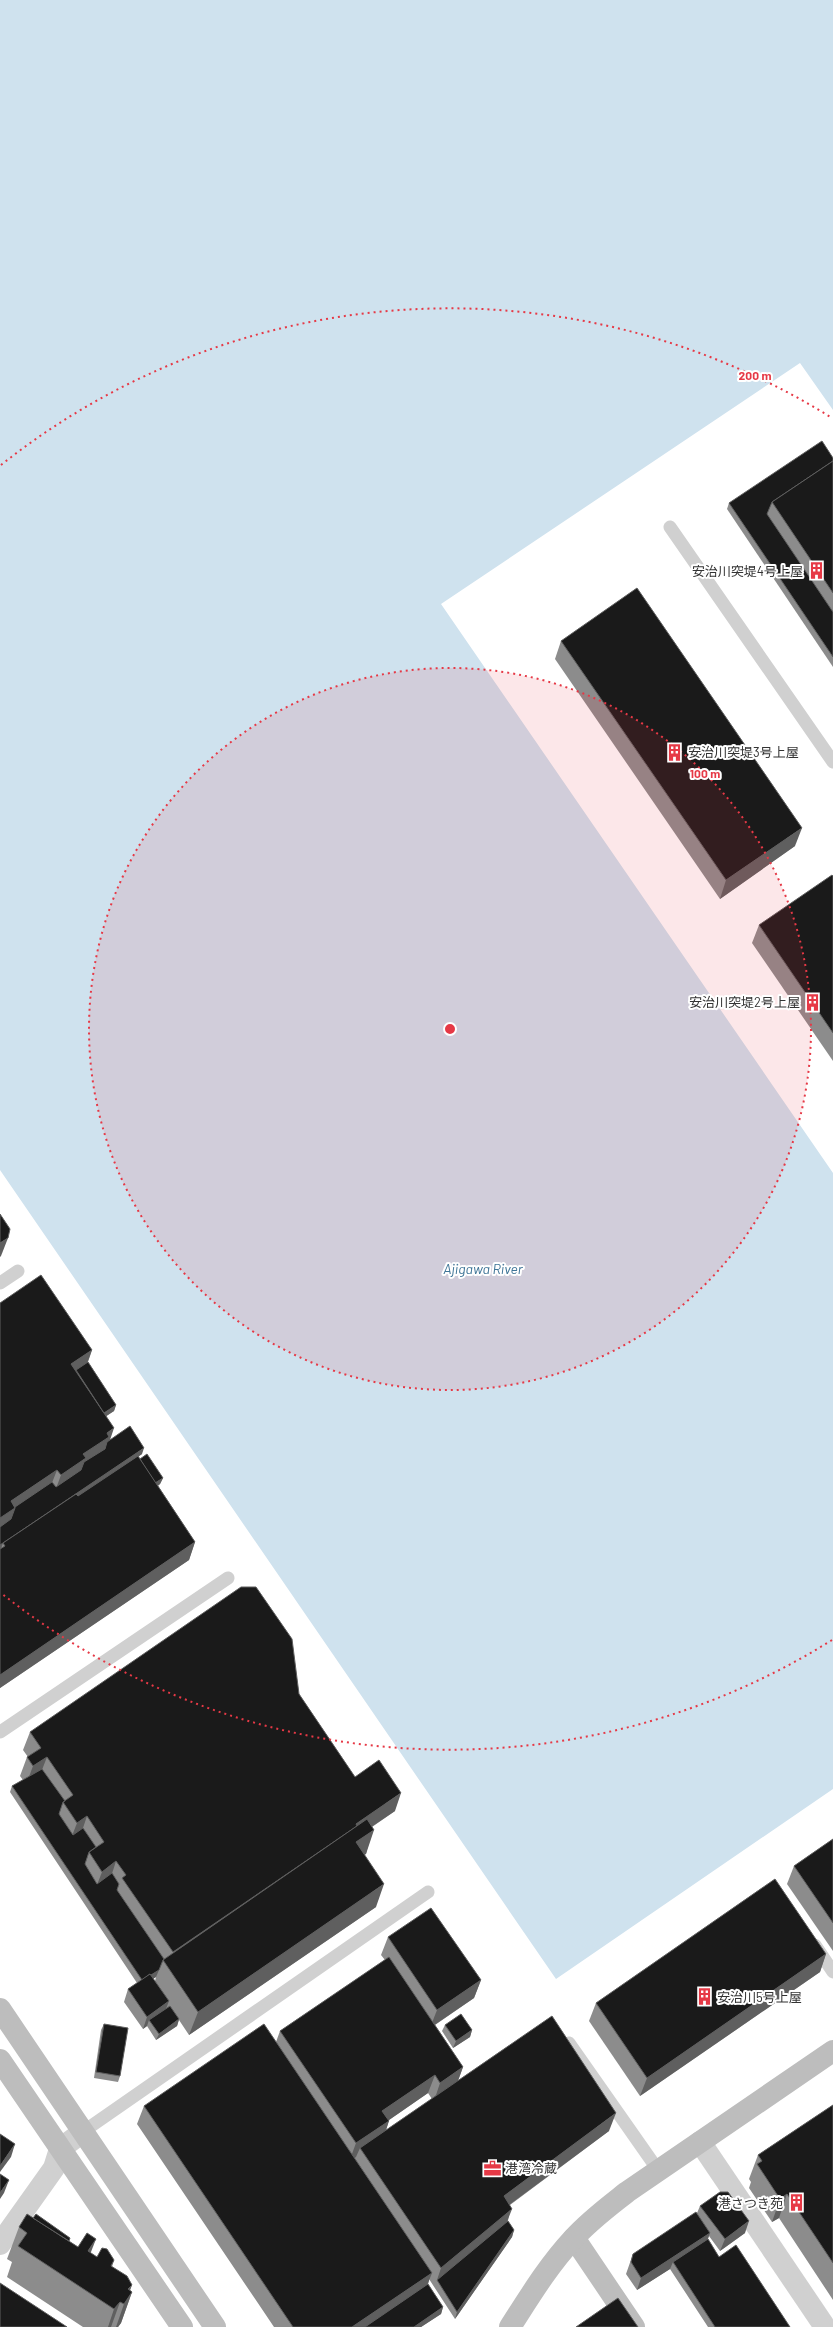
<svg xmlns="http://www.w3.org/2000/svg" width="833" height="2327" viewBox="0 0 833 2327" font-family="Barlow,'Noto Sans JP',sans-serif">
<rect width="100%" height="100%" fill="#fff"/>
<polygon fill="#cfe2ee" points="0,0 833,0 833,410 800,363 441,604 833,1173 833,1789 556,1979 0,1170"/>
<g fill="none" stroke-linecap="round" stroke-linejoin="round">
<g stroke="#d0d0d0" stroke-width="13">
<polyline points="670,527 833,762"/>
<polyline points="0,1283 18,1271"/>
<polyline points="0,1732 228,1578"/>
<polyline points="815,1945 833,1972"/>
<polyline points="569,2043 658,2170"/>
<polyline points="84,2131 428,1892"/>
</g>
<g stroke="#d0d0d0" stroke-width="22">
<polyline points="700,2142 825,2327"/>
<polyline points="0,2244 54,2168 60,2149 84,2131"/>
</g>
<g stroke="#bdbdbd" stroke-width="22">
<polyline points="0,2009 215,2327"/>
<polyline points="0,2060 182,2327"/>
<polyline points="574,2238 634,2327"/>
<path d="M 510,2327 C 530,2296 548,2266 573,2239 C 589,2221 608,2207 627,2192 L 833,2051"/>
</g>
</g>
<g fill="#8c8c8c" fill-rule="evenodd">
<polygon points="833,458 833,667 727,509 729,503"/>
<polygon points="561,641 795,846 720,899 555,659"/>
<polygon points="833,876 833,1061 752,943 759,925"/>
<polygon points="0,1303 92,1350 88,1362 116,1405 114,1411 106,1416 110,1440 142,1454 138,1457 140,1459 163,1478 160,1484 158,1486 195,1542 189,1560 0,1688"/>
<path d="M 299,1694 L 355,1777 L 395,1811 L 372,1827 L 366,1854 L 364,1854 L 376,1907 L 189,2035 L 179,2020 L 177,2026 L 156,2040 L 147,2026 L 143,2029 L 124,2002 L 128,1989 L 137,1983 L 10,1792 L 12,1786 L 23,1780 L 20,1776 L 27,1757 L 28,1757 L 23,1750 L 30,1732 ZM 156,1977 L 155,1981 L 153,1979 Z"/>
<polygon points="833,1839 833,1951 787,1884 794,1866"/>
<path d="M 388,1937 L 481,1980 L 474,1998 L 435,2025 L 463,2067 L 458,2081 L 609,2131 L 510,2205 L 508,2221 L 514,2230 L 512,2237 L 455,2319 L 429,2279 L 428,2285 L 443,2307 L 441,2314 L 421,2327 L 274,2327 L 137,2124 L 144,2106 L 276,2042 L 280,2031 L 385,1960 L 381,1955 ZM 428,2093 L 432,2099 L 386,2130 L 389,2120 Z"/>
<polygon points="826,1954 820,1972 640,2096 589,2021 596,2003"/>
<polygon points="104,2024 120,2076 118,2082 94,2078 101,2030"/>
<polygon points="445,2025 472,2030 470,2037 453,2048 442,2031"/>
<polygon points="833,2105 833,2300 779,2218 772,2222 749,2188 751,2182 749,2179 758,2155"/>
<polygon points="700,2206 745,2233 720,2251 709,2236 708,2239 719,2257 790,2327 708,2327 670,2269 637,2290 626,2274 633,2254 697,2213"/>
<polygon points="33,2218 70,2238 69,2241 78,2247 90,2253 97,2257 114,2260 112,2267 132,2285 130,2290 132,2292 121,2323 118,2327 83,2327 7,2277 12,2262 7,2259 19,2227"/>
</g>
<g fill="#5f5f5f">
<polygon points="802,828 795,846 720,899 726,880"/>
<polygon points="8,1238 1,1256 0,1257 0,1243"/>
<polygon points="92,1350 85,1369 69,1379 71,1364"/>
<polygon points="116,1405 114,1411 93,1425 96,1419"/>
<polygon points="114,1428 108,1446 79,1477 54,1494 61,1475 83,1454 107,1433"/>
<polygon points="144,1448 142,1454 4,1547 5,1546 3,1543 1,1549 0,1550 0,1545"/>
<polygon points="57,1470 50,1488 0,1532 0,1518 11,1501"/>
<polygon points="163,1478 160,1484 150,1491 152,1485"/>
<polygon points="195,1542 189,1560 0,1688 0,1675"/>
<polygon points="47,1757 40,1775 26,1785 33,1766"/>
<polygon points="401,1793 395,1811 352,1840 356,1824"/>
<polygon points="87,1816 81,1834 70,1841 77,1823"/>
<polygon points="374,1830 366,1854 348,1866 356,1842"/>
<polygon points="116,1861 110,1880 95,1890 102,1872"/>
<polygon points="384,1884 376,1907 189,2035 198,2012"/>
<polygon points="826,1954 820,1972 640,2096 647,2078"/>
<polygon points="159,1970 156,1977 140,1987 142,1981"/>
<polygon points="481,1980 474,1998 430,2028 437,2010"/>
<polygon points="169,2001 164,2014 149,2020 147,2026 143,2029 147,2017"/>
<polygon points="179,2019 177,2026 156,2040 159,2034"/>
<polygon points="472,2030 470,2037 453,2048 456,2041"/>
<polygon points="463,2067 456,2086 434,2101 440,2083"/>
<polygon points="435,2075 428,2093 376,2129 382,2111"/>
<polygon points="616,2113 609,2131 497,2214 504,2196"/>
<polygon points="389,2121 383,2139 360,2148 356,2157 349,2162 356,2143"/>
<polygon points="15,2144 11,2157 0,2172 0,2166"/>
<polygon points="9,2180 4,2193 0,2199 0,2193"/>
<polygon points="787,2194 779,2218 772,2222 780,2199"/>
<polygon points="512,2209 505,2227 437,2280 441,2268"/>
<polygon points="749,2221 745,2233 720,2251 725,2239"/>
<polygon points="514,2230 512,2237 455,2319 457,2312"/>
<polygon points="710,2233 705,2246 673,2262 670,2269 637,2290 641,2278"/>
<polygon points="96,2239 84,2270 88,2251"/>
<polygon points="432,2273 425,2291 372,2327 352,2327"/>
<polygon points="132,2285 125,2303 132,2292 121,2323 118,2327 116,2327 124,2304 128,2289"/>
<polygon points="120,2302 111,2327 108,2327 114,2309"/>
<polygon points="443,2307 441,2314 421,2327 414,2327"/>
</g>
<g fill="#1a1a1a" stroke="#5f5f5f">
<polygon points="822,441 833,458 833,461 772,502 767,514 833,612 833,657 729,503"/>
<polygon points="833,461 833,593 772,502"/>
<polygon points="637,588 802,828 726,880 561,641"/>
<polygon points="832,875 833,876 833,1033 759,925"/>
<polygon points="0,1214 10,1229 8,1238 0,1243"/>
<polygon points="41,1275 92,1350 71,1364 114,1428 107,1433 109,1437 83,1454 86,1458 61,1475 57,1470 11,1501 15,1508 0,1518 0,1303"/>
<polygon points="88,1362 116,1405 104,1413 76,1370"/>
<polygon points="130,1426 144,1448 0,1545 0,1527 11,1519 15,1508 15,1507 52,1482 56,1487 81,1470 84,1462 105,1449 107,1442"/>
<polygon points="147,1454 163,1478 155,1483 140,1459"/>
<polygon points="138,1456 195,1542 0,1675 0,1549 5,1546 3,1543 76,1494 78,1496"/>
<polygon points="241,1587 256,1587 292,1639 299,1694 355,1777 379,1760 401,1793 356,1824 357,1826 173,1952 122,1878 126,1875 116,1861 102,1872 89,1852 104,1842 87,1816 77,1823 63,1802 73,1795 47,1757 33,1766 27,1757 41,1748 30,1732"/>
<polygon points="42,1769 65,1801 63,1802 59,1814 73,1835 83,1828 96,1847 89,1852 85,1864 97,1884 112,1873 119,1884 117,1890 164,1959 163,1960 159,1970 151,1975 150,1974 142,1980 12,1786"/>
<polygon points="367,1819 374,1830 356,1842 384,1884 198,2012 163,1960"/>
<polygon points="833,1839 833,1923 794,1866"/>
<polygon points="775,1879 826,1954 647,2078 596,2003"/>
<polygon points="431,1908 481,1980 437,2010 388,1937"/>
<polygon points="389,1957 463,2067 440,2083 435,2075 382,2111 389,2121 356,2143 280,2031"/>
<polygon points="150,1974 169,2001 147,2017 128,1989"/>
<polygon points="170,2006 179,2019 159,2034 149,2020"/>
<polygon points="461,2014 472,2030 456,2041 445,2025"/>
<polygon points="552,2016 616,2113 504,2196 512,2209 441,2268 360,2148"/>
<polygon points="104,2024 128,2028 120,2076 96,2072"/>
<polygon points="264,2024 432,2273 352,2327 293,2327 144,2106"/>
<polygon points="833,2105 833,2263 787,2194 780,2199 757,2164 762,2161 758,2155"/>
<polygon points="0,2134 15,2144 0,2166"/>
<polygon points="0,2174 9,2180 0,2193"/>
<polygon points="720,2192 728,2192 749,2221 725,2239 700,2206"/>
<polygon points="696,2212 710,2233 641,2278 631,2262 633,2254"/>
<polygon points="27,2214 78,2247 87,2233 96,2239 88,2251 97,2257 102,2248 107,2249 114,2260 111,2266 127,2276 132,2285 128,2289 132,2292 124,2304 120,2302 114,2309 18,2246 27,2233 19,2227"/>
<polygon points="36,2214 70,2238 69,2241 33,2218"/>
<polygon points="508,2221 514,2230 457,2312 437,2280"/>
<polygon points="708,2239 719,2257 736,2245 790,2327 715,2327 673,2262"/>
<polygon points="0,2283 67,2327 0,2327"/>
<polygon points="428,2284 443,2307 414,2327 365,2327"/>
<polygon points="618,2298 638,2327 576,2327"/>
</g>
<circle cx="450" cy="1029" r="361" fill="#e63946" fill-opacity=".12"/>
<g fill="none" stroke="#e63946" stroke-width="2" stroke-dasharray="2 4">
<circle cx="450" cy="1029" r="361"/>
<path d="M832 1640A721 721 0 0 1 1 1593M1 465A721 721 0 0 1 832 418"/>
</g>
<defs>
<symbol id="building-bare" viewBox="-9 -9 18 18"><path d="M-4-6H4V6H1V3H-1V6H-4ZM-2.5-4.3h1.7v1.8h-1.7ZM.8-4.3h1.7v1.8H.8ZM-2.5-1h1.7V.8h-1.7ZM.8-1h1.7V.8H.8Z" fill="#e63946" stroke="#fff" stroke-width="2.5" paint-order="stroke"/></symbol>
<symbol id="office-bare" viewBox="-9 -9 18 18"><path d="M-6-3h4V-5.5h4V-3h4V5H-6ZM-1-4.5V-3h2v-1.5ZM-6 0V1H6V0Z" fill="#e63946" stroke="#fff" stroke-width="2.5" paint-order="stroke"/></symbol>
</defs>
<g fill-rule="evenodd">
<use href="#building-bare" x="804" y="558" width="25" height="25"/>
<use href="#building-bare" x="662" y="740" width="25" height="25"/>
<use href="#building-bare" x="800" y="990" width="25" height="25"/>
<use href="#building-bare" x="692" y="1984" width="25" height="25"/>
<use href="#office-bare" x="480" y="2156" width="25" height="25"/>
<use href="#building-bare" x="784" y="2190" width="25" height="25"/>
</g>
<g text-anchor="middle" stroke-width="4" stroke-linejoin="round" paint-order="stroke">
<g font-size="13" fill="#333" stroke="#fff" text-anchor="end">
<text x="803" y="576">安治川突堤4号上屋</text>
<text x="688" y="757" text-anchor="start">安治川突堤3号上屋</text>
<text x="800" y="1007">安治川突堤2号上屋</text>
<text x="717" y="2002" text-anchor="start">安治川5号上屋</text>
<text x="505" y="2173" text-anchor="start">港湾冷蔵</text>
<text x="783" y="2208">港さつき苑</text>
</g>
<g font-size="14" font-style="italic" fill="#3f7597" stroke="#fff">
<text x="483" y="1274">Ajigawa River</text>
</g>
</g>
<circle cx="450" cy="1029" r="6" fill="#e63946" stroke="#fff" stroke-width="2"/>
<g font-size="12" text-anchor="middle" font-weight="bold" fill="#e63946" stroke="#fff" stroke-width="4" stroke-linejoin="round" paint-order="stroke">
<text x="755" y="380">200 m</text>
<text x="705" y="778">100 m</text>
</g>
</svg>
